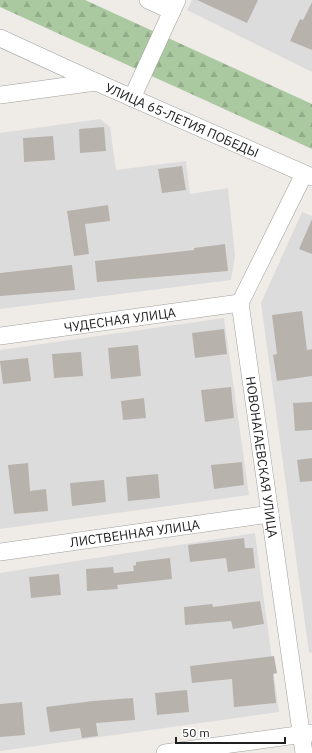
<svg xmlns="http://www.w3.org/2000/svg" width="312" height="753" viewBox="0 0 312 753" font-family="'IBM Plex Sans',sans-serif">
<defs>
<pattern id="forest-firs" width="22" height="20" patternUnits="userSpaceOnUse"><rect width="22" height="20" fill="#aac9a0"/><path d="M5 1l3.5 6h-7zM16 11l3.5 6h-7z" fill="#92ac89"/></pattern>
</defs>
<rect width="100%" height="100%" fill="#efece7"/>
<g fill="#dddcdc">
<polygon points="192,0 312,0 312,72 187,10"/>
<polygon points="100,119 110,127 116,170 186,161 190,194 228,188 235,256 231,280 0,309 0,133"/>
<polygon points="302,212 312,216 312,653 309,652 261,303"/>
<polygon points="224,318 249,495 0,529 0,350"/>
<polygon points="255,533 279,712 0,751 0,573"/>
</g>
<polygon fill="url(#forest-firs)" points="0,0 85,0 312,104 312,149 0,7"/>
<g fill="#b8b2ac">
<polygon points="197,0 258,0 247,23"/>
<polygon points="312,2 312,50 290,41 300,19 303,20"/>
<polygon points="104,127 106,151 80,153 79,129"/>
<polygon points="53,136 55,160 24,162 23,138"/>
<polygon points="182,166 186,190 162,193 158,169"/>
<polygon points="108,205 110,221 85,224 89,254 74,256 67,211"/>
<polygon points="312,219 312,254 299,249"/>
<polygon points="225,244 228,271 97,282 95,261 194,250 194,248"/>
<polygon points="72,265 75,290 0,296 0,273"/>
<polygon points="302,311 307,350 312,349 312,376 277,381 273,355 277,354 272,315"/>
<polygon points="224,329 227,354 195,358 192,333"/>
<polygon points="138,345 141,376 111,379 108,348"/>
<polygon points="81,352 83,376 54,378 52,354"/>
<polygon points="28,358 31,381 3,384 0,361"/>
<polygon points="231,387 234,418 205,422 201,390"/>
<polygon points="144,398 146,418 123,420 121,401"/>
<polygon points="312,402 312,430 295,431 293,403"/>
<polygon points="312,458 312,481 300,482 297,460"/>
<polygon points="242,462 244,485 214,489 211,465"/>
<polygon points="28,463 30,491 46,489 48,511 14,514 8,465"/>
<polygon points="158,474 160,498 128,501 126,477"/>
<polygon points="104,480 106,502 72,506 70,483"/>
<polygon points="244,538 245,548 253,548 255,568 228,572 226,558 190,562 188,545"/>
<polygon points="170,558 172,579 117,585 118,589 87,591 86,569 113,567 114,573 134,571 133,566 136,565 136,562"/>
<polygon points="59,574 61,595 31,598 29,577"/>
<polygon points="260,601 264,624 233,629 231,621 185,625 184,607 212,604 213,607"/>
<polygon points="274,656 277,673 273,674 276,703 234,707 232,679 192,683 190,666"/>
<polygon points="187,690 189,712 157,715 155,693"/>
<polygon points="133,698 135,720 96,723 98,736 82,738 80,728 50,732 46,707 93,701"/>
<polygon points="22,702 25,735 0,737 0,704"/>
</g>
<g fill="none" stroke-linecap="round" stroke-linejoin="round">
<defs>
<g id="minor">
<polyline points="148,0 172,11"/>
<polyline points="0,38 96,82"/>
<path id="s1" d="M 0,95 L 96,82 L 312,177"/>
<polyline points="132,98 177,0"/>
<path id="s2" d="M 0,336 L 240,303"/>
<path id="s3" d="M 0,552 L 270,514"/>
<polyline points="165,753 312,733"/>
<polyline points="304,753 240,303 304,174"/>
</g>
</defs>
<use href="#minor" stroke="#a0a0a0" stroke-width="18"/>
<use href="#minor" stroke="#fff" stroke-width="17"/>
</g>
<g text-anchor="middle" stroke-width="3" stroke-linejoin="round" paint-order="stroke">
<g font-size="13" fill="#1f1f1f" stroke="#fff">
<text dy="5" stroke="none"><textPath href="#s1" startOffset="191">УЛИЦА 65-ЛЕТИЯ ПОБЕДЫ</textPath></text>
<text dy="5" stroke="none"><textPath href="#s2" startOffset="121">ЧУДЕСНАЯ УЛИЦА</textPath></text>
<text transform="translate(262 457) rotate(82)" y="5">НОВОНАГАЕВСКАЯ УЛИЦА</text>
<text dy="5" stroke="none"><textPath href="#s3" startOffset="136">ЛИСТВЕННАЯ УЛИЦА</textPath></text>
</g>
</g>
<path d="M176 737v6h109v-6" fill="none" stroke="#1f1f1f" stroke-width="2"/>
<text x="182" y="737" font-size="12" fill="#1f1f1f" stroke="#ffffff" stroke-width="3" paint-order="stroke">50 m</text>
</svg>
